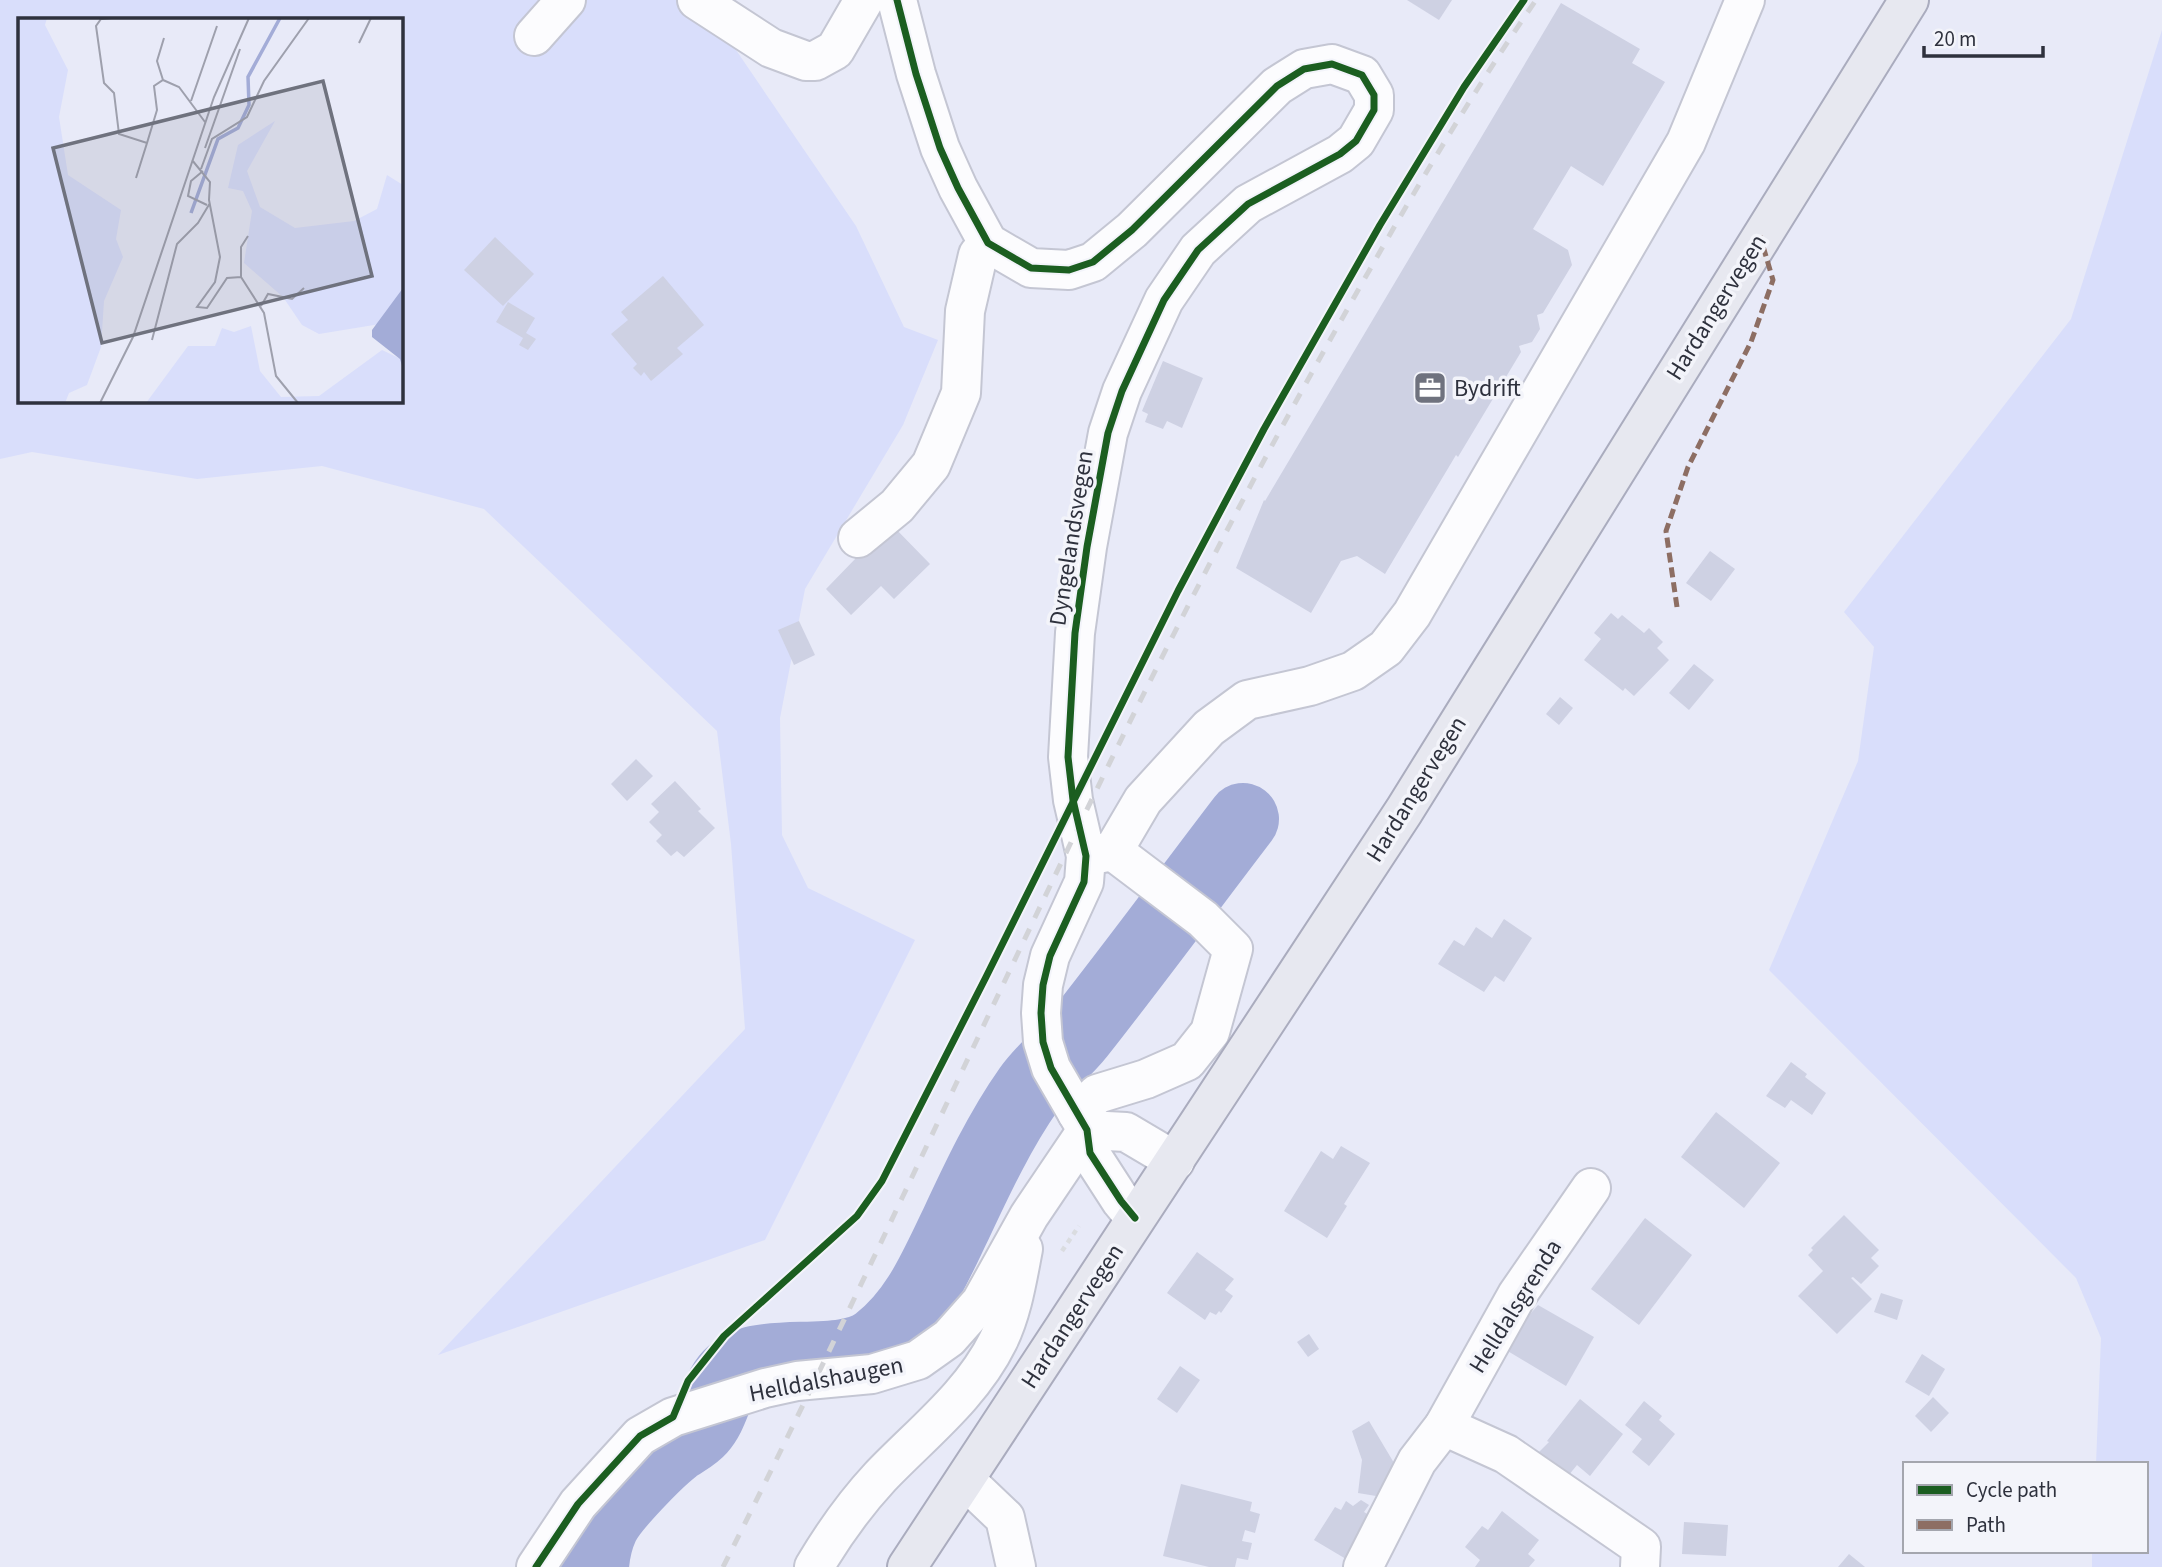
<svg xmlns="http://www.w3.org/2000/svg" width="2162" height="1567" viewBox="0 0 2162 1567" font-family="'Source Sans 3',sans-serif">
<rect width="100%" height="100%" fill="#e8eaf8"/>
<g fill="#d9defb" fill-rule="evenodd">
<path d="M 0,0 L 705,0 L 708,9 L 856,226 L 904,327 L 938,340 L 903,425 L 805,589 L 780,718 L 782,835 L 808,888 L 915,940 L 765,1240 L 438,1355 L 745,1029 L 731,844 L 717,731 L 484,509 L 322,466 L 197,479 L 32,452 L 0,459 ZM 19,19 L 401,19 L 401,401 L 19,401 Z"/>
<polygon points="2162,30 2162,1567 2092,1567 2092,1551 2146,1551 2146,1464 2096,1464 2101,1338 2076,1278 1769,970 1858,761 1874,647 1844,612 2071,319"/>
</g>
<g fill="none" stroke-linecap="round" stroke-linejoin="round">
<path stroke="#a3acd7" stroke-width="72" d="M 593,1567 C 594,1553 597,1539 603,1526 C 612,1507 656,1462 674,1448 C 682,1442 693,1437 700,1429 C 720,1407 713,1373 754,1362 C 790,1353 849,1365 878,1342 C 917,1312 935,1267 956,1224 C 977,1179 1000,1130 1029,1089 C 1043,1069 1064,1053 1079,1034 C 1135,963 1188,891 1243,819"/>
</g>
<g fill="#ced1e3">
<polygon points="1407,0 1452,0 1439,20"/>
<polygon points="1561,3 1640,49 1632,63 1665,82 1603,186 1571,166 1533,229 1568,250 1572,265 1543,313 1537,315 1540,329 1532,342 1519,346 1521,352 1458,457 1456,455 1385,574 1357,556 1341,561 1311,613 1236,568 1264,500 1265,501"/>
<polygon points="495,237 534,274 503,306 464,270"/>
<polygon points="663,276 704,325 677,348 683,354 651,381 644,372 641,376 633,368 637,364 611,334 628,320 621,312"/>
<polygon points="508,302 535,318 526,333 536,339 528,350 519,345 523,338 496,322"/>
<polygon points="1163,361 1203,378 1182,428 1167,421 1163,429 1145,422 1148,414 1142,411"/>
<polygon points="890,523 930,564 894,599 881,586 851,615 826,589"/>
<polygon points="1710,551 1735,569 1711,601 1686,583"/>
<polygon points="1611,613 1618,619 1622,615 1644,633 1649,628 1663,642 1657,648 1669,660 1634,696 1625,688 1623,691 1613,683 1584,660 1601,639 1594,633"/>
<polygon points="799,621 815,655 794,665 778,630"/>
<polygon points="1694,664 1714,680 1689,710 1669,693"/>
<polygon points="1560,697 1573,708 1559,725 1546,714"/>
<polygon points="636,759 653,776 627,801 611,784"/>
<polygon points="675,781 701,809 698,811 715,828 684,857 677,851 671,856 656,841 662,835 649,822 659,812 651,804"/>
<polygon points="1504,919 1532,938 1504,982 1495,976 1484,992 1438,964 1454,940 1464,946 1476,927 1492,938"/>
<polygon points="1791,1062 1807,1074 1805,1077 1826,1093 1812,1115 1791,1100 1785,1108 1766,1096"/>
<polygon points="1716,1112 1780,1163 1744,1208 1681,1157"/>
<polygon points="1341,1146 1370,1163 1344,1204 1347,1206 1327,1238 1284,1211 1321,1151 1333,1159"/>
<polygon points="1844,1215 1879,1250 1871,1258 1879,1266 1861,1284 1853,1277 1851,1278 1872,1299 1837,1334 1798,1296 1823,1271 1808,1255 1813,1250 1811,1248"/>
<polygon points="1645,1218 1692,1255 1639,1325 1591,1289"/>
<polygon points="1197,1252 1234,1279 1225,1290 1233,1296 1221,1313 1219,1311 1216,1315 1210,1312 1205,1320 1167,1293"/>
<polygon points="1881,1293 1903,1300 1897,1320 1874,1312"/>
<polygon points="1538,1305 1594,1337 1566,1386 1501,1347"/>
<polygon points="1309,1334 1319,1349 1308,1357 1297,1342"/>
<polygon points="1922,1354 1945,1369 1929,1396 1905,1382"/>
<polygon points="1180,1366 1200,1380 1177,1413 1157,1399"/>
<polygon points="1933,1397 1949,1413 1931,1432 1915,1416"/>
<polygon points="1580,1399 1623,1434 1590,1476 1577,1465 1568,1476 1532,1459 1549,1442 1547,1441"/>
<polygon points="1644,1401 1662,1416 1659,1420 1675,1434 1649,1466 1632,1452 1642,1439 1625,1425"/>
<polygon points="1369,1421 1397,1468 1382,1497 1358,1493 1362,1460 1352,1431"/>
<polygon points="1181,1484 1252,1502 1250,1511 1260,1514 1255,1533 1245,1530 1242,1541 1252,1543 1248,1560 1237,1558 1235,1567 1209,1567 1163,1556"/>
<polygon points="1361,1500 1369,1505 1364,1512 1372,1517 1346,1559 1314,1540 1335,1507 1341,1510 1346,1501 1353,1506"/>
<polygon points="1502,1511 1539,1540 1528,1554 1535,1560 1529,1567 1475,1567 1480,1560 1465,1547 1482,1526 1488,1530"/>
<polygon points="1684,1522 1728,1525 1726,1556 1682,1554"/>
<polygon points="1849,1554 1865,1567 1838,1567"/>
</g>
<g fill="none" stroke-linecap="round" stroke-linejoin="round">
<defs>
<g id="minor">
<polyline points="697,0 771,48 806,61 815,61 835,50 864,0"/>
<polyline points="897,0 916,74 940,148 958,188 988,243 1031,268 1069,270 1093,262 1132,230 1277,86 1304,69 1332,64 1362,75 1374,95 1374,110 1356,141 1340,154 1248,204 1198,250 1164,300 1122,391 1108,433 1087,547 1075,633 1068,757 1073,800 1086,856 1084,882 1050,956 1043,985 1041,1013 1043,1042 1051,1068 1087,1130 1090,1153 1121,1201 1135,1218"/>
<polyline points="534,36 566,0"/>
<polyline points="858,538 897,506 931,465 961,393 965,311 978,255 988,243"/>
<polyline points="1086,856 1113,851 1143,800 1209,728 1247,700 1310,686 1353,671 1386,648 1412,614 1686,142 1745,0"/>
<polyline points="1077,1113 1097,1094 1146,1079 1187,1061 1210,1032 1233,949 1203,919 1113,851"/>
<polyline points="1087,1130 1126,1132 1175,1161"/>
<polyline points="1444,1426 1517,1295 1591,1188"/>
<polyline points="965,1480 1005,1518 1016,1567"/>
<polyline points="536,1567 578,1504 640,1436 673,1417 765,1388 797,1381 872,1374 918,1360 949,1338 981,1302 1029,1216 1087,1130"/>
<path d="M 814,1567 C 833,1535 854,1505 880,1477 C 921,1434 971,1396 998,1341 C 1012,1313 1017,1280 1023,1249"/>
<polyline points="1363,1567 1417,1461 1444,1426 1506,1454 1641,1547 1640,1567"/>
</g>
<polyline id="major" points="907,1567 1404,811 1909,0"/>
</defs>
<use href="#minor" stroke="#c4c6d3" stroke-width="42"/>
<use href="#major" stroke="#aaacbe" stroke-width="42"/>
<g stroke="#dadce0" stroke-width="4.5" stroke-dasharray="5 5" stroke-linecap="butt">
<path d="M 1111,722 C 1236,475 1366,228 1524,0"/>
<polyline points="1062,1251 1079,1226"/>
<polyline points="700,1366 724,1336 857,1216 882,1181 1044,859"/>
</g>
<use href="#minor" stroke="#fcfcfe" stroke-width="38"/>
<use href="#major" stroke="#e7e8f0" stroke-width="38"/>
<path stroke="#d2d3d7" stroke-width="5" stroke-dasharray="12 12" stroke-linecap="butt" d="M 723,1567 C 927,1162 1103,745 1325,349 C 1391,231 1459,112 1536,0"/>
<polyline stroke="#8d6e63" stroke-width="5" stroke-dasharray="10 5" stroke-linecap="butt" points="1677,607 1666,531 1688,467 1751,342 1773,280 1760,236"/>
<defs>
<g id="cycleway">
<polyline points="897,0 916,74 940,148 958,188 988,243 1031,268 1069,270 1093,262 1132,230 1277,86 1304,69 1332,64 1362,75 1374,95 1374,110 1356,141 1340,154 1248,204 1198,250 1164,300 1122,391 1108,433 1087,547 1075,633 1068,757 1073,800 1086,856 1084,882 1050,956 1043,985 1041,1013 1043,1042 1051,1068 1087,1130 1090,1153 1121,1201 1135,1218"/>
<polyline points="536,1567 578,1504 640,1436 673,1417 688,1381 724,1336 857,1216 882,1181 986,977 1178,591 1264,429 1380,225 1464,87 1524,0"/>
</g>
</defs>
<use href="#cycleway" stroke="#f3f4fa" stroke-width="11"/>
<use href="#cycleway" stroke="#1b5e20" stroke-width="7"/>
</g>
<defs>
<symbol id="office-square" viewBox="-11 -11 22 22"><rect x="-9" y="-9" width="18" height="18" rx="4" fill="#6f727e" stroke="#f3f4fa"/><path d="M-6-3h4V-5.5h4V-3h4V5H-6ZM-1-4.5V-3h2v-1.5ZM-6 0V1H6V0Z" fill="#fff"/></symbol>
</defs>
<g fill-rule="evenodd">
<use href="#office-square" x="1411" y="369" width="38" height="38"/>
</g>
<g text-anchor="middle" stroke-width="7" stroke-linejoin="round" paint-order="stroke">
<g font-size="24" fill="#2e313d" stroke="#f3f4fa">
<text transform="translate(1716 307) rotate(-58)" y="8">Hardangervegen</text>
<text transform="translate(1071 538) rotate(-81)" y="8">Dyngelandsvegen</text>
<text transform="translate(1416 789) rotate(-58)" y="8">Hardangervegen</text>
<text transform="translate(1515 1306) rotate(-58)" y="8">Helldalsgrenda</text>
<text transform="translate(1072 1316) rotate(-57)" y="8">Hardangervegen</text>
<text transform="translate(826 1379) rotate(-11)" y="8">Helldalshaugen</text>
</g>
<g font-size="24" fill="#2e313d" stroke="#f3f4fa" text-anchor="start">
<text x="1454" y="396">Bydrift</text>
</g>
</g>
<g transform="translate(18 18)">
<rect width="385" height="385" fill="#e8eaf8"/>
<path d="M 0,0 L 29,0 L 27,7 L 50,52 L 41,99 L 50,157 L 103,192 L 98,221 L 105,239 L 86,283 L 83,329 L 69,367 L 51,375 L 47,385 L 0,385 ZM 257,103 L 229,153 L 242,189 L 277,210 L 336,203 L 359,191 L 369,157 L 385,167 L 385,270 L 362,306 L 301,316 L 284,307 L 265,279 L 226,245 L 234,193 L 225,173 L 210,170 L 220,127 ZM 233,308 L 242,353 L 263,379 L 301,378 L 364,332 L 383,341 L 385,385 L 128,385 L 170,328 L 197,328 L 204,310 L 216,314 Z" fill="#d9defb"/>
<path d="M 385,270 L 385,351 L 382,341 L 354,319 L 354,312 Z" fill="#a3acd7"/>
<path fill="none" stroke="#a3acd7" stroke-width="3.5" d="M 173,195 L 200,121 L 220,110 L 231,87 L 230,59 L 262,0"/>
<path fill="none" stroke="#9ea0ad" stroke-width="2" d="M 94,0 L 83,1 L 78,8 L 86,65 L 96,75 L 101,116 L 129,125 L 139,92 L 136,68 L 145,62 L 161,69 L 187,104M 341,25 L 353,0M 145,62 L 139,43 L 146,20M 173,83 L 199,8M 187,130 L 222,31M 174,142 L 192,164 L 191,182 L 202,239 L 197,264 L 179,289 L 189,290 L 209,260 L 223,259 L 246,295 L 258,358 L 280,385M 183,151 L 194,121 L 229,99 L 246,63 L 291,0M 185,153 L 173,163 L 170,178 L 189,187M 118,160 L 129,125M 223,259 L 223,229 L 230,218M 243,288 L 250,276 L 274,281 L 286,270M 134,322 L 159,226 L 180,205 L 192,185M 82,385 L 115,319 L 196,79 L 231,0"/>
<path fill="#6f727e" fill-opacity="0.15" stroke="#6f727e" stroke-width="3.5" d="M 305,63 L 354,258 L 84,325 L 35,130 Z"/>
<rect width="385" height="385" fill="none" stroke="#2e313d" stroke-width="3.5"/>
</g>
<rect x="1903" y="1462" width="245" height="91" fill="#f3f4fa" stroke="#a4a6ae" stroke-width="2"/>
<rect x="1917" y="1485" width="35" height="10" fill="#1b5e20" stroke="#a4a6ae" stroke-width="2"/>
<text x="1966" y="1497" font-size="21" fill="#2e313d">Cycle path</text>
<rect x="1917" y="1520" width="35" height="10" fill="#8d6e63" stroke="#a4a6ae" stroke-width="2"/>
<text x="1966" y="1532" font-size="21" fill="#2e313d">Path</text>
<path d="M1924 46v10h119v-10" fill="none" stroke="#2e313d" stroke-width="3.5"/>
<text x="1934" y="46" font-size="21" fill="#2e313d" stroke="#f3f4fa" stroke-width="5" paint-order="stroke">20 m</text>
</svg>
